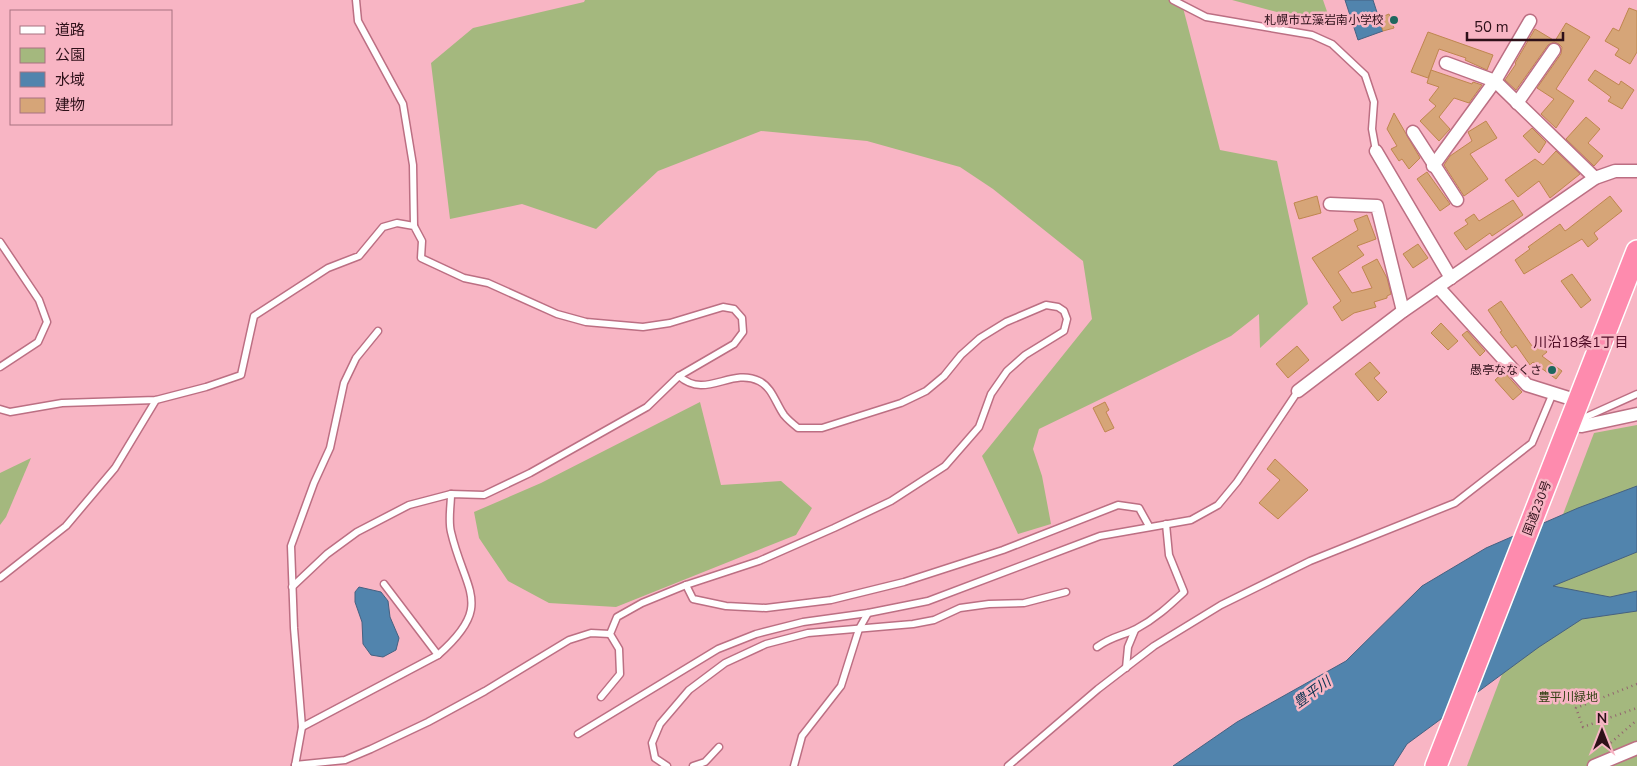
<svg xmlns="http://www.w3.org/2000/svg" width="1637" height="766" viewBox="0 0 1637 766" font-family="'Nunito Sans','Noto Sans JP',sans-serif">
<rect width="100%" height="100%" fill="#f8b5c4"/>
<g fill="#a4b87e">
<polygon points="585,0 1181,0 1220,150 1277,161 1308,304 1260,348 1259,314 1231,336 1039,429 1033,449 1042,476 1051,524 1018,534 982,456 1092,319 1083,261 993,189 960,167 867,141 761,131 658,171 596,229 522,204 450,219 431,63 473,28 584,2"/>
<polygon points="1232,0 1323,0 1331,23 1277,12"/>
<polygon points="700,402 721,485 781,481 812,508 796,535 616,607 549,603 508,581 479,538 474,512 541,483"/>
<polygon points="1637,425 1637,766 1467,766 1594,433"/>
<polygon points="31,458 6,517 0,525 0,473"/>
</g>
<g fill="#5184ad" stroke="#466181">
<polygon points="1345,0 1373,0 1383,31 1358,40"/>
<polygon points="1637,486 1637,552 1553,586 1610,597 1637,591 1637,611 1582,619 1539,647 1407,744 1393,766 1173,766 1237,722 1346,661 1422,586 1486,548 1578,508"/>
<polygon points="359,587 381,592 388,601 390,617 399,638 396,650 383,657 371,655 363,644 362,622 355,602 355,592"/>
</g>
<g fill="#d6a578" stroke="#bf864f">
<polygon points="1629,8 1637,11 1637,52 1630,64 1615,55 1619,49 1605,41 1613,28 1619,31"/>
<polygon points="1389,14 1394,28 1383,31 1379,18"/>
<polygon points="1566,23 1590,37 1556,89 1574,101 1556,128 1541,114 1554,99 1537,88 1561,54 1562,47 1559,44 1554,42 1548,45 1516,90 1505,80 1516,64 1515,63 1535,29 1555,41"/>
<polygon points="1428,32 1493,55 1487,70 1465,60 1466,58 1439,49 1428,78 1411,72"/>
<polygon points="1431,70 1472,84 1473,82 1482,85 1469,103 1454,98 1439,117 1450,129 1439,141 1420,121 1436,106 1429,100 1439,87 1427,83"/>
<polygon points="1595,70 1619,85 1621,81 1634,90 1622,109 1608,101 1611,97 1588,80"/>
<polygon points="1394,113 1420,158 1409,169 1402,159 1399,161 1391,149 1397,146 1387,129"/>
<polygon points="1586,117 1600,129 1588,143 1603,156 1594,166 1566,139"/>
<polygon points="1486,121 1497,138 1470,154 1488,179 1464,196 1444,165 1450,156 1472,141 1468,132"/>
<polygon points="1532,128 1546,142 1539,153 1523,136"/>
<polygon points="1556,151 1580,174 1550,198 1539,181 1518,197 1505,180 1535,159 1543,165"/>
<polygon points="1427,172 1450,204 1440,211 1417,179"/>
<polygon points="1317,196 1321,213 1299,219 1294,203"/>
<polygon points="1610,196 1622,211 1594,233 1598,239 1588,247 1582,239 1524,274 1515,260 1530,249 1528,247 1560,224 1565,231 1568,229"/>
<polygon points="1513,200 1523,215 1492,236 1490,233 1466,250 1454,233 1468,224 1465,220 1474,214 1479,221"/>
<polygon points="1367,215 1376,239 1357,246 1364,255 1338,272 1352,293 1372,288 1362,267 1377,259 1387,278 1391,294 1387,296 1387,298 1374,302 1376,307 1354,313 1342,321 1333,307 1341,301 1312,258 1358,230 1354,220"/>
<polygon points="1418,244 1428,258 1413,268 1403,254"/>
<polygon points="1572,274 1591,300 1581,308 1561,281"/>
<polygon points="1501,301 1532,346 1538,341 1547,352 1542,356 1562,371 1556,379 1533,362 1530,365 1516,345 1512,348 1500,332 1502,331 1488,310"/>
<polygon points="1441,323 1458,341 1448,350 1431,333"/>
<polygon points="1467,331 1485,351 1480,356 1462,335"/>
<polygon points="1297,346 1309,360 1288,378 1276,364"/>
<polygon points="1370,362 1380,373 1374,378 1387,392 1378,401 1355,374"/>
<polygon points="1504,372 1522,392 1513,400 1495,380"/>
<polygon points="1105,402 1109,410 1106,412 1114,428 1105,432 1093,408"/>
<polygon points="1275,459 1308,490 1278,519 1259,503 1280,480 1267,469"/>
</g>
<g fill="none" stroke-linecap="round" stroke-linejoin="round">
<defs>
<g id="service">
<polyline points="356,0 358,21 403,104 413,165 414,226"/>
<polyline points="1173,0 1206,17 1312,35 1332,44 1365,75 1374,102 1372,129 1376,151"/>
<polyline points="0,242 39,300 47,322 38,342 0,367"/>
<polyline points="0,409 10,412 62,403 156,400 206,387 241,375 254,316 328,268 359,256 383,227 397,223 414,226 422,241 421,258 464,278 488,283 557,314 586,322 643,327 670,323 723,307 734,309 742,318 743,332 734,344 679,376 647,407 530,473 484,495 451,494 409,505 357,532 327,554 292,587"/>
<polyline points="1577,421 1637,394"/>
<polyline points="0,578 66,526 115,468 156,400"/>
<polyline points="384,584 438,655"/>
<polyline points="686,585 693,599 726,606 766,608 831,600 904,582 1003,550 1118,505 1139,508 1149,526"/>
<path d="M 1097,647 C 1112,636 1122,636 1136,629 C 1155,619 1169,606 1184,592 L 1169,555 L 1166,524"/>
<polyline points="1126,668 1128,647 1135,630"/>
<path d="M 601,697 L 620,674 L 619,649 L 610,634 L 617,617 L 642,603 L 686,585 L 759,561 L 834,528 L 891,501 L 945,466 L 979,427 L 991,394 L 1007,371 L 1025,355 L 1064,331 L 1067,319 L 1064,311 L 1058,307 L 1046,305 L 1006,322 L 980,338 L 961,355 L 944,376 L 926,391 L 901,403 L 822,428 L 798,428 C 793,424 788,420 784,415 C 776,404 772,387 759,381 C 731,367 706,400 679,376"/>
<path d="M 302,727 L 438,655 C 495,605 465,592 451,532 C 448,520 451,506 451,494"/>
<polyline points="578,734 718,649 756,634 803,622 868,613 928,601 1100,536 1191,520 1218,505 1237,482 1298,391"/>
<polyline points="295,765 345,760 371,749 428,722 485,691 569,640 591,633 610,634"/>
<polyline points="295,766 302,727 294,628 291,546 314,483 330,448 344,383 356,358 378,331"/>
<polyline points="667,766 655,758 652,743 660,724 689,690 725,663 766,644 808,633 913,624 934,620 960,608 989,604 1024,603 1066,592"/>
<polyline points="693,766 705,762 719,747"/>
<polyline points="794,766 802,736 841,686 859,629 868,613"/>
<polyline points="1008,766 1098,689 1154,646 1221,605 1310,561 1455,503 1532,443 1553,393"/>
</g>
<g id="minor">
<polyline points="1446,63 1495,81 1595,178"/>
<polyline points="1517,103 1554,50"/>
<polyline points="1413,132 1457,200"/>
<polyline points="1376,151 1451,278"/>
<polyline points="1433,166 1495,81 1530,21"/>
<polyline points="1330,204 1377,206 1403,311"/>
<polyline points="1438,287 1527,385 1578,401"/>
<polyline points="1298,391 1403,311 1595,178 1615,171 1637,171"/>
<polyline points="1569,425 1582,426 1637,414"/>
<polyline points="1594,766 1637,748"/>
</g>
<polyline id="trunk" points="1436,766 1637,251"/>
</defs>
<use href="#service" stroke="#bc6f83" stroke-width="9"/>
<use href="#minor" stroke="#bc6f83" stroke-width="15"/>
<use href="#trunk" stroke="#fff" stroke-width="24"/>
<g stroke="#93636f" stroke-width="2.5" stroke-dasharray="1 4" stroke-linecap="butt">
<polyline points="1637,684 1576,708 1583,727 1637,708"/>
<polyline points="1607,746 1637,720"/>
</g>
<use href="#service" stroke="#fff" stroke-width="6"/>
<use href="#minor" stroke="#fff" stroke-width="12"/>
<use href="#trunk" stroke="#fe8bae" stroke-width="21"/>
</g>
<g fill="#1e675f" stroke="#f8b5c4" stroke-width="2">
<circle cx="1394" cy="20" r="5"/>
<circle cx="1552" cy="370" r="5"/>
</g>
<g text-anchor="middle" stroke-width="5" stroke-linejoin="round" paint-order="stroke">
<g font-size="12" fill="#2e1019" stroke="#f8b5c4" text-anchor="end">
<text x="1384" y="24">札幌市立藻岩南小学校</text>
<text x="1542" y="374">愚亭ななくさ</text>
</g>
<g font-size="12" fill="#2e1019" stroke="#f8b5c4">
<text transform="translate(1537 508) rotate(-69)" y="4">国道230号</text>
</g>
<g font-size="12" fill="#344115" stroke="#f8b5c4">
<text x="1568" y="701">豊平川緑地</text>
</g>
<g font-size="14" fill="#4d0923" stroke="#f8b5c4">
<text x="1581" y="347">川沿18条1丁目</text>
</g>
<g font-size="14" font-style="italic" fill="#07314e" stroke="#f8b5c4">
<text transform="translate(1312 692) rotate(-36)" y="5">豊平川</text>
</g>
</g>
<rect x="10" y="10" width="162" height="115" fill="#f8b5c4" stroke="#a77380"/>
<rect x="20" y="26" width="25" height="8" fill="#ffffff" stroke="#a77380"/>
<text x="55" y="35" font-size="15" fill="#2e1019">道路</text>
<rect x="20" y="48" width="25" height="15" fill="#a4b87e" stroke="#a77380"/>
<text x="55" y="60" font-size="15" fill="#2e1019">公園</text>
<rect x="20" y="72" width="25" height="15" fill="#5184ad" stroke="#a77380"/>
<text x="55" y="85" font-size="15" fill="#2e1019">水域</text>
<rect x="20" y="98" width="25" height="15" fill="#d6a578" stroke="#a77380"/>
<text x="55" y="110" font-size="15" fill="#2e1019">建物</text>
<g transform="translate(1602 731)" stroke="#f8b5c4" stroke-width="4" paint-order="stroke">
<path d="M0-4L9 19L0 12L-9 19Z" fill="#2e1019"/>
<text y="-8" font-size="14" font-weight="bold" text-anchor="middle" fill="#2e1019">N</text>
</g>
<path d="M1467 32v8h96v-8" fill="none" stroke="#2e1019" stroke-width="2.5"/>
<text x="1474" y="32" font-size="15" fill="#2e1019" stroke="#f8b5c4" stroke-width="4" paint-order="stroke">50 m</text>
</svg>
